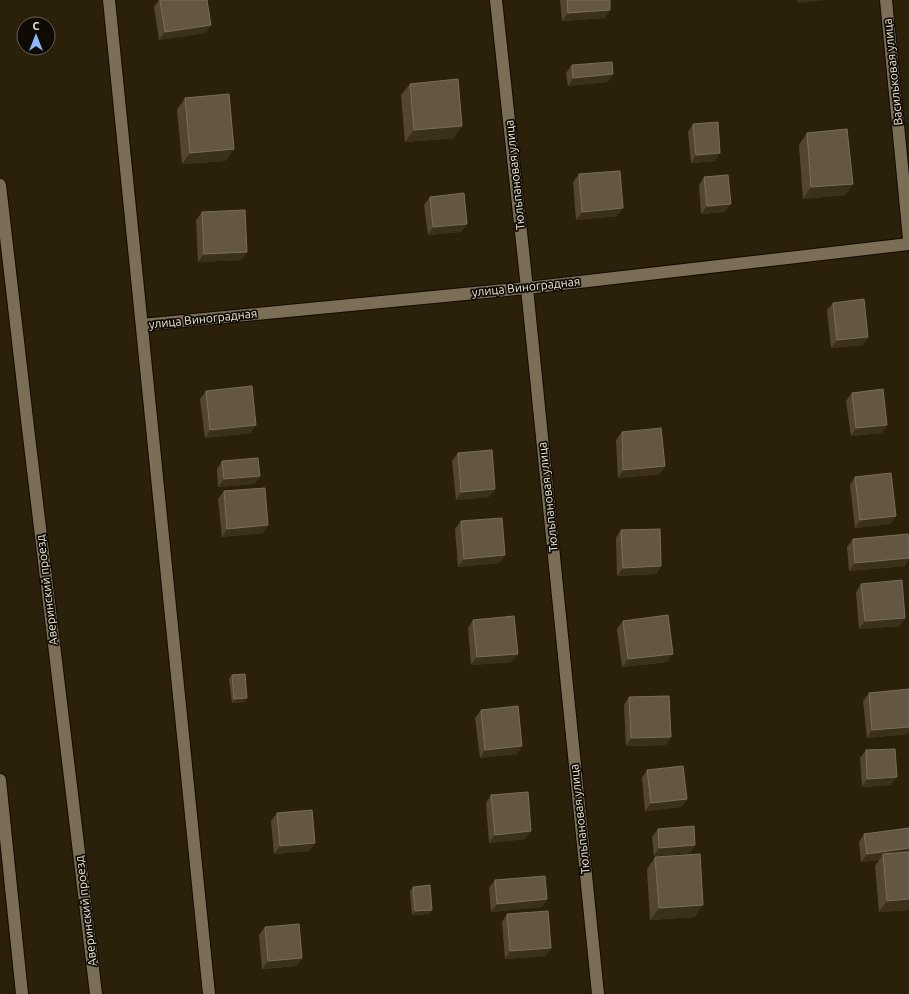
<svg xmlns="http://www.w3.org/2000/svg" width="909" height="994" viewBox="0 0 909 994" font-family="Ubuntu,sans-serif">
<rect width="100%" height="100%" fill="#2b200a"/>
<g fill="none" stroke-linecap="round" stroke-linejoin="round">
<defs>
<g id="minor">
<polyline points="109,0 209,994"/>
<polyline points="496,0 527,288 598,994"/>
<polyline points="886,0 909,239"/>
<polyline points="0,185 28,428 96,994"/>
<polyline points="142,325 527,288 909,244"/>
<polyline points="0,780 22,994"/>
</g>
</defs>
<use href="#minor" stroke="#130900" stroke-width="14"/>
<use href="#minor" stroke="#7b6e56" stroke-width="12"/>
</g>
<g fill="#524631">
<polygon points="159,0 207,0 211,25 205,33 159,40 154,7"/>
<polygon points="560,0 610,0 605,18 562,21"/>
<polygon points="572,65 608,82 568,86 566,73"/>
<polygon points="410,84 454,138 405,142 401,95"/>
<polygon points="185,98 234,149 225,161 182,164 177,110"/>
<polygon points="693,124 715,161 691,163 688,132"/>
<polygon points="807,133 853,184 845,195 803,199 799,145"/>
<polygon points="579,174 617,216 576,220 573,182"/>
<polygon points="704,177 725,212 701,214 699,185"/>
<polygon points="430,197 467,224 461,232 428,235 424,205"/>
<polygon points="202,212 247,252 241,260 198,262 196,220"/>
<polygon points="833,303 868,337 863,345 831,348 827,310"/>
<polygon points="206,391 256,425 250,433 205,438 200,399"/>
<polygon points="852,393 882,433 851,436 846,401"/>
<polygon points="622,432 665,466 660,474 618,478 616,440"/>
<polygon points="458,453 495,489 489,497 456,500 452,461"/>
<polygon points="222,461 260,476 254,484 218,487 217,469"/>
<polygon points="855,477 896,516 890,524 855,528 850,485"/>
<polygon points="224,491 268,525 263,533 222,537 218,499"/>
<polygon points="461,521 505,555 499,563 458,567 455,529"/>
<polygon points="621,530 661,566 656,574 617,576 616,538"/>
<polygon points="853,539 905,566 849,571 847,547"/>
<polygon points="861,584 900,626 859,629 856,592"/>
<polygon points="473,620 512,662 471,665 468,628"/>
<polygon points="623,621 667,662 622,667 617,629"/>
<polygon points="232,675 244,702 232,703 229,679"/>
<polygon points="869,693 908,734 867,738 863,701"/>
<polygon points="629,697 666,745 626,746 624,705"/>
<polygon points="481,710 522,746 517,754 480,758 475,718"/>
<polygon points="866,750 891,785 862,787 860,758"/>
<polygon points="647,770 687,799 681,807 645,811 642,778"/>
<polygon points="491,795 525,839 489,843 486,803"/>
<polygon points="277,813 315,843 309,851 274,854 271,821"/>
<polygon points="909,828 909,910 879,912 875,866 879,860 861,862 859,842 864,834"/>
<polygon points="658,829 695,845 690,853 654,856 652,837"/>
<polygon points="655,857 695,917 650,920 647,869"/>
<polygon points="495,880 547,899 542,907 491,912 489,888"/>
<polygon points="413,887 432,910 429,914 412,915 410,891"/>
<polygon points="507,914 546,956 505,959 502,922"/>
<polygon points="265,927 302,958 296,966 262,969 259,935"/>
</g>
<g fill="#3b301a">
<polygon points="798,0 828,0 796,3"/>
<polygon points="610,10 605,18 562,21 568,13"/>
<polygon points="211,25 205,33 159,40 165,32"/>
<polygon points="613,74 608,82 568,86 573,78"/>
<polygon points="462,126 454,138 405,142 414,130"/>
<polygon points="234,149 225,161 182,164 190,153"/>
<polygon points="720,153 715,161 691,163 696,155"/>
<polygon points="853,184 845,195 803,199 811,187"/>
<polygon points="731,204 725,212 701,214 707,206"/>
<polygon points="623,208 617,216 576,220 582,212"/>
<polygon points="467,224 461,232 428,235 433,227"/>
<polygon points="247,252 241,260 198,262 204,254"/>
<polygon points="868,337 863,345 831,348 837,340"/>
<polygon points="256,425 250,433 205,438 210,430"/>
<polygon points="887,425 882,433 851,436 856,428"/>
<polygon points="665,466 660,474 618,478 623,470"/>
<polygon points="260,476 254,484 218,487 224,479"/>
<polygon points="495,489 489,497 456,500 461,492"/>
<polygon points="896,516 890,524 855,528 860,520"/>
<polygon points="268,525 263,533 222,537 227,529"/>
<polygon points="505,555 499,563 458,567 464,559"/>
<polygon points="909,558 909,559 905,566 849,571 855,563"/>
<polygon points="661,566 656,574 617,576 623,568"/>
<polygon points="905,618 900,626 859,629 865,621"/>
<polygon points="518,654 512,662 471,665 477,657"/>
<polygon points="673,654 667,662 622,667 628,659"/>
<polygon points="247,698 244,702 232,703 234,699"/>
<polygon points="909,727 909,732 908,734 867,738 872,730"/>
<polygon points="671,737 666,745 626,746 631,738"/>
<polygon points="522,746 517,754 480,758 485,750"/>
<polygon points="897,777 891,785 862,787 867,779"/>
<polygon points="687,799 681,807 645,811 651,803"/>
<polygon points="531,831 525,839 489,843 495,835"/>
<polygon points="315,843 309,851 274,854 280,846"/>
<polygon points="695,845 690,853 654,856 659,848"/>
<polygon points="909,848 909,856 883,854 879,860 861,862 867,854"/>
<polygon points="547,899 542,907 491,912 497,904"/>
<polygon points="909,899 909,910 879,912 887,901"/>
<polygon points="703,905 695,917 650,920 659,908"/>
<polygon points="432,910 429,914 412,915 415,911"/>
<polygon points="551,948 546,956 505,959 510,951"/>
<polygon points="302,958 296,966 262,969 268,961"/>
</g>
<g fill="#635743" stroke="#786e5b">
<polygon points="160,0 207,0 211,25 165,32"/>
<polygon points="567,0 610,0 610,10 568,13"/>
<polygon points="612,62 613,74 573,78 572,65"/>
<polygon points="458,79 462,126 414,130 410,84"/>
<polygon points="229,94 234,149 190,153 185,98"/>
<polygon points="718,122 720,153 696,155 693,124"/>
<polygon points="847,129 853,184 811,187 807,133"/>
<polygon points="620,171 623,208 582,212 579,174"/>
<polygon points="728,175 731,204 707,206 704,177"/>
<polygon points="464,193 467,224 433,227 430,197"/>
<polygon points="245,210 247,252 204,254 202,212"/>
<polygon points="864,299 868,337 837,340 833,303"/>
<polygon points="252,386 256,425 210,430 206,391"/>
<polygon points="883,389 887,425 856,428 852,393"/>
<polygon points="661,428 665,466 623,470 622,432"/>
<polygon points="492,450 495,489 461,492 458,453"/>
<polygon points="258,458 260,476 224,479 222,461"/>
<polygon points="891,473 896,516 860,520 855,477"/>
<polygon points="265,488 268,525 227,529 224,491"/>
<polygon points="502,518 505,555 464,559 461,521"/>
<polygon points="660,529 661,566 623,568 621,530"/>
<polygon points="908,534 909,545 909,558 855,563 853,539"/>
<polygon points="902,580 905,618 865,621 861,584"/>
<polygon points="668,615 673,654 628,659 623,621"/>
<polygon points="514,616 518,654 477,657 473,620"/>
<polygon points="245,674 247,698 234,699 232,675"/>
<polygon points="909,689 909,727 872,730 869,693"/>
<polygon points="669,696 671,737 631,738 629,697"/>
<polygon points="518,706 522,746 485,750 481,710"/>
<polygon points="895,749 897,777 867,779 866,750"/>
<polygon points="683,766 687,799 651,803 647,770"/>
<polygon points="528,792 531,831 495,835 491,795"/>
<polygon points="312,810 315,843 280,846 277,813"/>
<polygon points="694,826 695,845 659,848 658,829"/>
<polygon points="909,828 909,848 867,854 864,834"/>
<polygon points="909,852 909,899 887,901 883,854"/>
<polygon points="700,854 703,905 659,908 655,857"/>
<polygon points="545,876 547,899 497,904 495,880"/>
<polygon points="430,885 432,910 415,911 413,887"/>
<polygon points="548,911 551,948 510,951 507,914"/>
<polygon points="299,924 302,958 268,961 265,927"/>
</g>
<g text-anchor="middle" stroke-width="3.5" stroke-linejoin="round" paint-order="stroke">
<g font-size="12" fill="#eee7da" stroke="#0f0a03">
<text transform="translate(893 72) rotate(-96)" y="4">Васильковая улица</text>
<text transform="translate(515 175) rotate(-96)" y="4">Тюльпановая улица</text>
<text transform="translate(526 287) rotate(-6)" y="4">улица Виноградная</text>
<text transform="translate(203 319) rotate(-6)" y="4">улица Виноградная</text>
<text transform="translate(548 497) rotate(-96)" y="4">Тюльпановая улица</text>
<text transform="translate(47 590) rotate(-97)" y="4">Аверинский проезд</text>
<text transform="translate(580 819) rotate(-96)" y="4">Тюльпановая улица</text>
<text transform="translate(86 911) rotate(-97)" y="4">Аверинский проезд</text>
</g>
</g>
<g transform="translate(36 36)"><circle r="19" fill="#0f0a03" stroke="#686259"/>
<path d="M0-3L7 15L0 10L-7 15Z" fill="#8abafc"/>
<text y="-6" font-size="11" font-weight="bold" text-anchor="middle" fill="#eee7da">С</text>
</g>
</svg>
